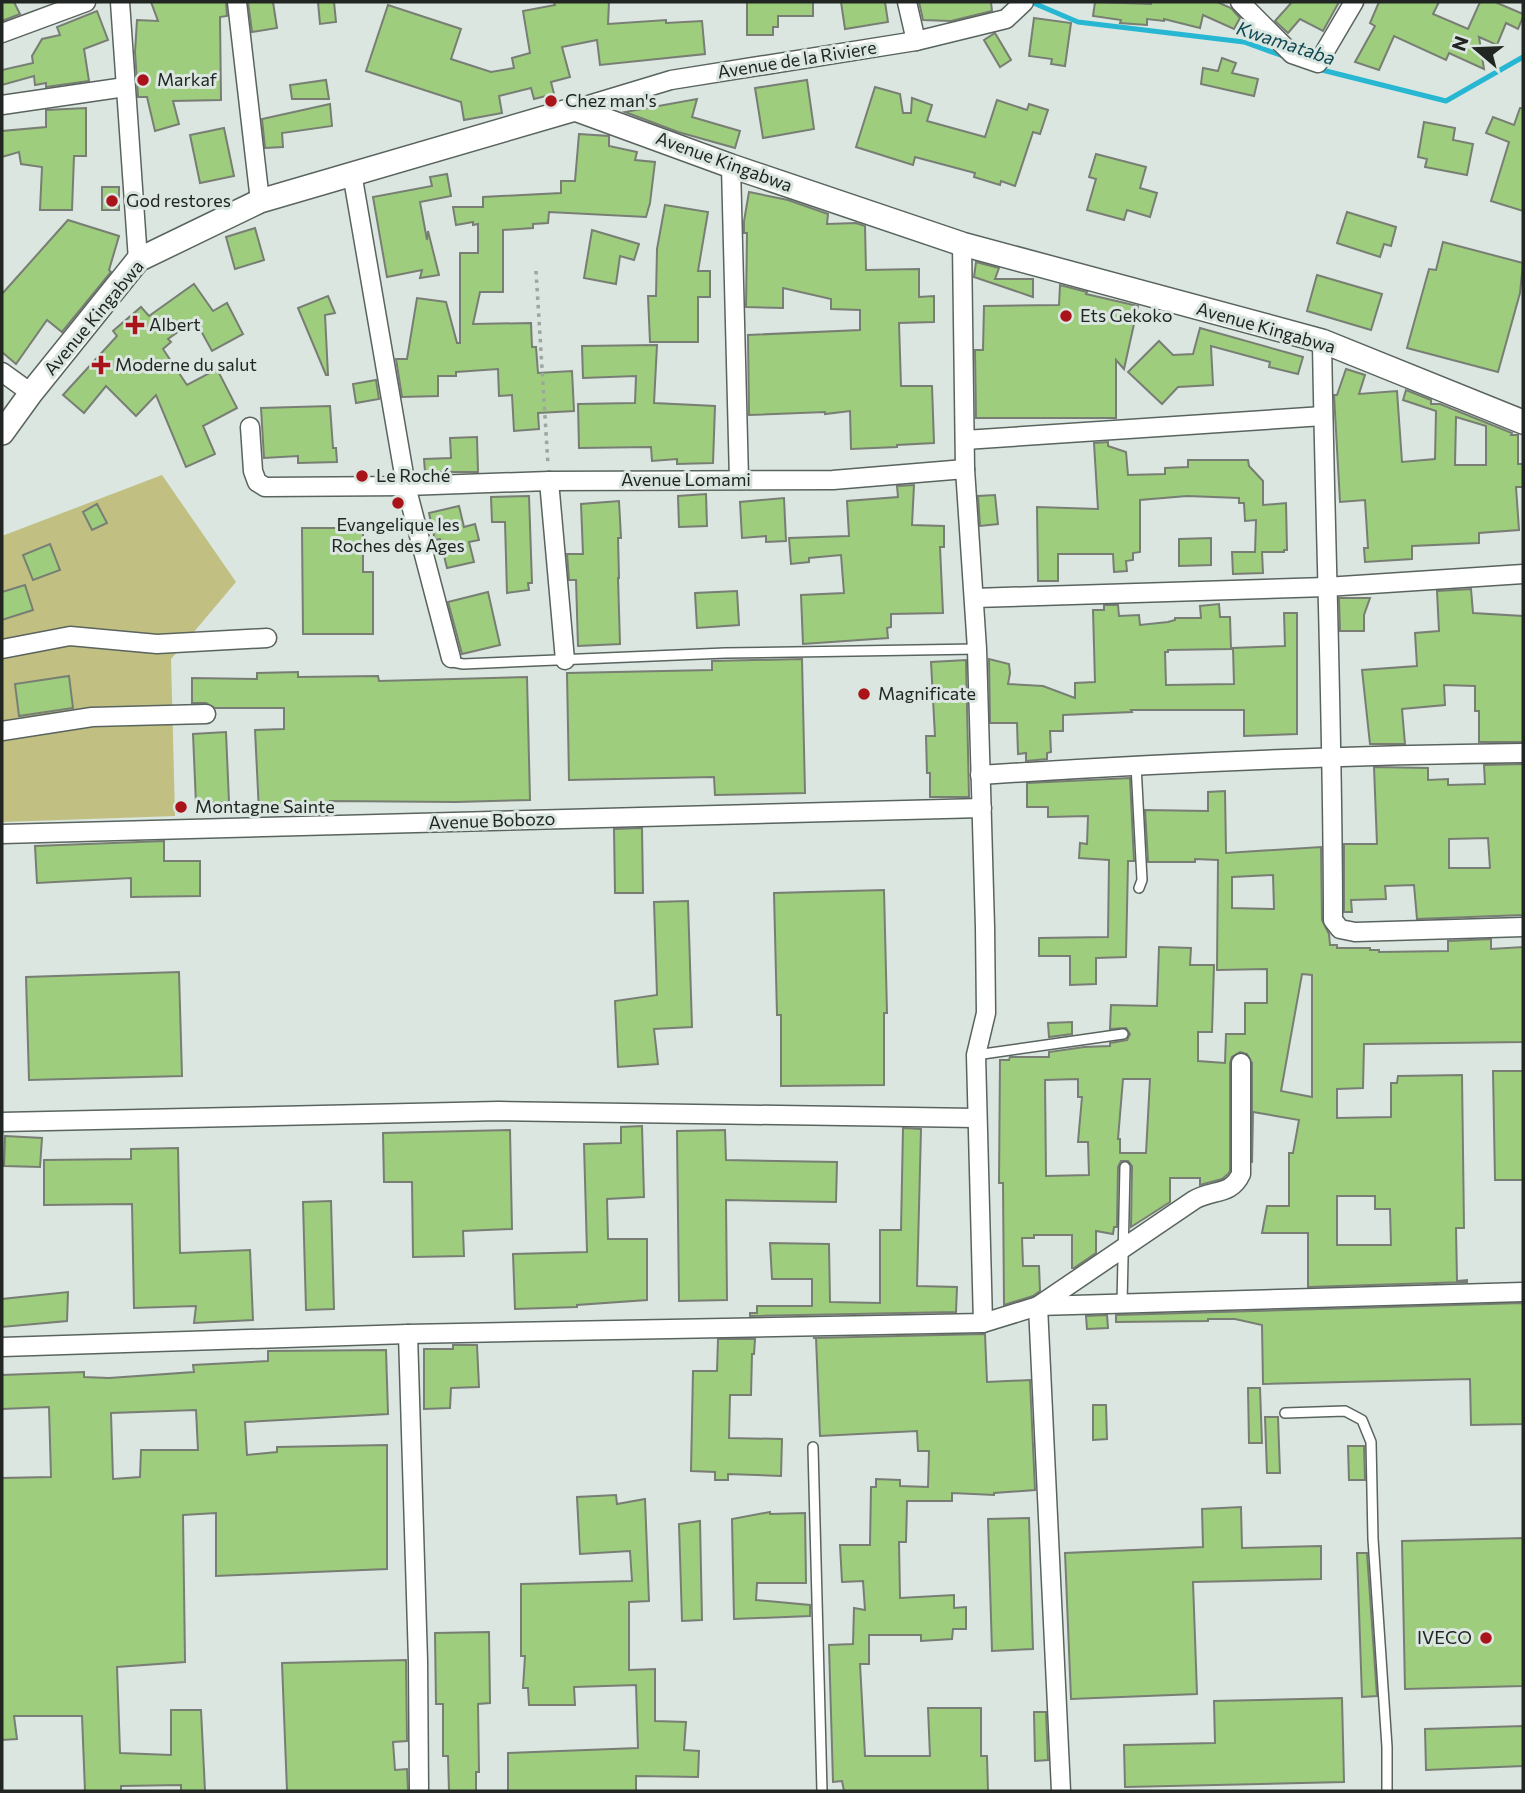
<svg xmlns="http://www.w3.org/2000/svg" width="1525" height="1793" viewBox="0 0 1525 1793" font-family="Commissioner,sans-serif">
<rect width="100%" height="100%" fill="#dae6df"/>
<polygon fill="#c1bf82" points="162,475 236,582 171,659 175,816 2,822 2,536"/>
<g fill="none" stroke-linecap="round" stroke-linejoin="round">
<g stroke="#27b7d2" stroke-width="5">
<polyline points="1031,2 1078,22 1244,42 1286,57"/>
<polyline points="1318,69 1446,101 1523,57"/>
</g>
</g>
<g fill="#9ece7d" stroke="#787e74" stroke-width="2" fill-rule="evenodd">
<polygon points="2,2 14,2 20,14 2,21"/>
<polygon points="151,2 226,2 227,16 220,17 221,100 173,101 179,124 155,131 147,97 138,97 135,52 137,20 158,21"/>
<polygon points="248,2 273,2 277,28 252,32"/>
<polygon points="318,2 334,2 336,22 320,24"/>
<polygon points="554,2 609,2 608,24 666,20 666,23 702,21 705,54 600,65 597,40 562,47 570,77 551,82 554,94 534,99 531,88 499,96 502,113 464,120 461,102 366,71 388,5 461,29 451,59 491,72 514,68 512,58 530,53 523,11 555,5"/>
<polygon points="747,2 813,2 813,16 778,16 778,27 773,27 773,35 747,35"/>
<polygon points="841,2 885,2 888,22 845,29"/>
<polygon points="919,2 991,2 992,11 951,21 923,20"/>
<polygon points="1095,2 1151,4 1151,2 1217,2 1231,8 1240,18 1234,29 1203,15 1200,28 1164,19 1164,21 1147,19 1147,25 1120,23 1121,20 1093,16"/>
<polygon points="1292,2 1339,2 1323,31 1300,19 1288,33 1275,21"/>
<polygon points="1379,2 1439,2 1433,14 1468,29 1480,2 1495,2 1523,14 1523,17 1518,29 1506,23 1497,45 1479,37 1484,69 1449,53 1446,60 1394,36 1379,70 1355,62 1375,26 1370,23"/>
<polygon points="97,11 108,40 84,49 89,81 46,87 46,83 35,85 34,76 2,85 2,70 33,63 32,56 42,39 60,35 57,27"/>
<polygon points="1034,18 1071,23 1065,66 1051,64 1052,59 1029,56"/>
<polygon points="995,33 1011,60 1000,67 984,40"/>
<polygon points="1222,58 1236,63 1232,73 1258,79 1254,96 1201,84 1203,68 1218,71"/>
<polygon points="326,80 329,99 292,99 290,85"/>
<polygon points="807,80 814,129 763,138 755,88"/>
<polygon points="875,87 900,94 903,113 911,113 912,98 932,105 927,121 985,137 997,100 1027,110 1029,104 1048,110 1040,134 1033,132 1015,186 1001,181 1000,185 974,177 975,173 915,157 913,165 856,147"/>
<polygon points="697,99 692,117 740,131 735,148 678,132 625,112"/>
<polygon points="330,104 332,126 282,133 283,147 265,148 262,119"/>
<polygon points="86,108 86,156 74,156 72,210 40,210 42,167 21,164 19,152 2,157 2,131 46,127 46,110"/>
<polygon points="1520,108 1523,108 1523,211 1491,201 1509,142 1486,133 1493,117 1514,125"/>
<polygon points="1424,122 1455,128 1453,140 1473,144 1467,175 1425,167 1427,159 1418,157"/>
<polygon points="224,128 234,176 200,183 190,135"/>
<polygon points="579,134 609,136 609,146 637,152 635,160 655,162 650,203 646,217 549,212 548,223 533,224 533,228 503,230 503,292 480,292 473,324 531,323 532,347 536,347 538,373 572,371 574,411 538,413 539,429 514,431 512,395 499,396 498,369 456,372 456,376 438,376 438,396 402,397 396,359 407,359 417,298 446,302 457,343 460,343 460,253 478,253 478,224 473,225 473,222 456,225 453,207 483,207 483,197 561,193 561,181 575,181"/>
<polygon points="1096,154 1146,167 1140,188 1157,193 1150,217 1127,210 1124,220 1087,210 1096,179 1089,177"/>
<polygon points="447,174 451,196 420,202 427,240 428,231 439,275 420,278 422,270 387,277 373,197 432,186 430,177"/>
<rect x="102" y="187" width="17" height="23"/>
<polygon points="749,192 788,200 828,214 827,224 856,223 865,226 866,270 919,269 919,297 934,296 934,322 899,323 901,386 932,386 934,443 897,445 897,447 851,449 850,411 825,414 825,412 749,415 748,335 860,330 860,310 831,309 831,299 783,288 783,308 746,307 747,233 744,233 744,221"/>
<polygon points="665,205 708,212 698,271 710,271 710,297 698,297 698,342 650,342 648,296 656,296 657,249"/>
<polygon points="1347,212 1396,227 1391,246 1384,244 1380,257 1337,243"/>
<polygon points="68,220 119,236 109,270 111,272 62,332 47,320 16,364 2,352 2,294"/>
<polygon points="255,228 264,260 235,269 226,237"/>
<polygon points="592,230 639,244 634,260 620,256 616,284 584,278"/>
<polygon points="1443,242 1523,263 1520,293 1498,372 1407,348 1429,269 1436,270"/>
<polygon points="976,262 999,268 995,279 1033,279 1033,297 974,277"/>
<polygon points="1317,275 1382,294 1371,330 1307,311"/>
<polygon points="194,284 213,311 227,303 243,334 212,351 195,320 168,339 171,342 163,349 187,385 217,369 237,408 203,426 215,454 186,467 156,395 136,416 106,386 84,413 63,395 117,336 113,331 141,307 149,316"/>
<polygon points="1060,285 1087,292 1086,294 1138,306 1124,369 1116,360 1116,418 976,418 975,350 983,350 984,306 1059,305"/>
<polygon points="328,296 335,313 325,315 328,375 326,375 298,308"/>
<polygon points="1200,328 1303,357 1298,374 1269,367 1270,362 1211,346 1213,385 1178,387 1162,404 1128,372 1159,341 1173,355 1193,354"/>
<polygon points="657,345 654,403 715,406 713,463 677,464 677,459 652,461 651,447 579,448 578,404 635,403 636,376 583,378 582,346"/>
<path d="M 1346,369 L 1365,375 L 1359,394 L 1397,391 L 1402,462 L 1435,459 L 1436,411 L 1403,400 L 1406,390 L 1431,400 L 1431,404 L 1440,404 L 1512,433 L 1511,435 L 1518,435 L 1518,464 L 1523,464 L 1523,487 L 1516,487 L 1519,530 L 1479,533 L 1479,543 L 1412,546 L 1412,559 L 1365,562 L 1364,548 L 1368,548 L 1365,500 L 1340,502 L 1334,395 L 1337,395 ZM 1456,417 L 1486,426 L 1486,465 L 1455,465 Z"/>
<polygon points="376,380 379,399 356,403 353,384"/>
<polygon points="330,406 333,448 336,448 337,462 298,463 298,456 264,458 261,408"/>
<polygon points="477,437 478,472 425,472 424,459 451,458 450,438"/>
<polygon points="1108,442 1108,446 1126,452 1128,475 1165,474 1165,468 1188,467 1188,460 1248,460 1249,466 1263,481 1263,505 1286,503 1287,550 1284,550 1284,552 1262,552 1263,573 1233,574 1232,552 1255,552 1256,520 1245,521 1244,503 1239,503 1239,498 1187,496 1140,500 1140,552 1133,553 1133,560 1126,561 1127,571 1114,572 1113,554 1058,554 1058,581 1038,581 1037,507 1098,509 1094,443"/>
<polygon points="914,485 912,525 944,526 944,547 940,547 943,613 891,614 891,627 887,628 888,638 803,644 801,595 844,593 841,555 809,558 809,562 791,564 789,538 849,536 847,501 898,497 897,486"/>
<polygon points="706,494 707,526 679,527 678,496"/>
<polygon points="995,495 998,524 980,526 978,496"/>
<polygon points="529,496 532,583 528,583 529,590 507,593 505,522 492,522 491,497"/>
<polygon points="784,498 786,541 766,542 766,536 742,538 740,502"/>
<polygon points="619,501 621,538 618,538 619,578 618,578 620,644 578,646 576,580 569,580 567,554 583,554 581,504"/>
<polygon points="97,504 107,523 92,530 83,512"/>
<polygon points="459,506 464,527 475,524 479,540 469,542 474,562 447,568 440,539 435,540 429,513"/>
<polygon points="302,528 363,528 363,572 373,572 373,634 303,634"/>
<polygon points="1211,538 1211,565 1179,566 1179,539"/>
<polygon points="50,544 60,570 33,580 23,555"/>
<polygon points="25,585 33,610 2,620 2,592"/>
<polygon points="1471,589 1473,613 1523,616 1523,742 1479,742 1479,711 1475,711 1475,686 1444,685 1445,705 1402,709 1405,744 1370,744 1362,670 1417,666 1415,633 1439,631 1437,591"/>
<polygon points="737,591 739,625 697,628 695,593"/>
<polygon points="488,592 500,645 462,654 448,602"/>
<polygon points="1339,598 1370,598 1364,615 1364,631 1340,631"/>
<polygon points="1219,604 1220,617 1230,617 1231,649 1168,650 1168,652 1165,652 1166,685 1234,684 1233,648 1285,646 1284,613 1297,613 1297,734 1244,736 1244,710 1131,710 1132,712 1063,715 1063,731 1050,731 1051,752 1047,753 1047,759 1026,761 1026,753 1018,754 1017,723 990,723 989,659 1009,664 1010,673 1008,684 1043,686 1075,698 1075,683 1095,682 1093,610 1104,610 1104,605 1118,605 1119,616 1139,615 1140,625 1168,622 1175,620 1175,618 1201,618 1200,606"/>
<polygon points="802,659 805,793 715,795 714,777 569,780 567,673 712,670 712,661"/>
<polygon points="966,660 969,797 930,797 930,773 927,773 926,736 935,736 931,662"/>
<polygon points="298,672 298,677 378,676 379,681 527,677 530,800 456,802 330,801 330,803 293,805 294,811 259,812 255,730 284,729 284,708 215,708 206,703 192,703 192,678 257,679 257,673"/>
<polygon points="69,676 73,708 19,716 15,684"/>
<polygon points="226,732 229,802 196,804 193,734"/>
<path d="M 1523,764 L 1523,915 L 1417,919 L 1414,885 L 1385,886 L 1386,899 L 1351,900 L 1352,912 L 1344,912 L 1344,844 L 1377,844 L 1374,767 L 1428,768 L 1428,780 L 1448,779 L 1448,785 L 1485,784 L 1484,765 ZM 1488,838 L 1490,868 L 1449,868 L 1449,839 Z"/>
<polygon points="1130,778 1134,861 1128,861 1126,957 1096,958 1096,984 1070,985 1070,956 1039,956 1039,938 1108,937 1109,860 1079,858 1080,843 1087,844 1088,816 1048,817 1048,807 1027,807 1027,783"/>
<path d="M 1225,791 L 1226,853 L 1321,847 L 1322,920 L 1329,934 L 1330,945 L 1337,945 L 1337,948 L 1370,948 L 1370,950 L 1379,950 L 1379,952 L 1448,951 L 1448,941 L 1491,939 L 1491,949 L 1523,947 L 1523,1042 L 1364,1044 L 1363,1088 L 1337,1089 L 1337,1118 L 1391,1117 L 1391,1083 L 1397,1083 L 1398,1076 L 1462,1075 L 1464,1228 L 1456,1228 L 1457,1281 L 1467,1280 L 1467,1282 L 1308,1287 L 1308,1233 L 1262,1233 L 1267,1206 L 1289,1206 L 1289,1153 L 1293,1153 L 1299,1120 L 1253,1112 L 1252,1163 L 1252,1063 L 1247,1054 L 1240,1052 L 1232,1057 L 1230,1063 L 1230,1171 L 1228,1174 L 1222,1179 L 1200,1185 L 1200,1178 L 1170,1178 L 1170,1202 L 1131,1227 L 1132,1166 L 1128,1161 L 1121,1161 L 1118,1167 L 1117,1227 L 1114,1227 L 1113,1234 L 1096,1231 L 1096,1253 L 1074,1268 L 1072,1268 L 1072,1235 L 1034,1235 L 1034,1238 L 1022,1238 L 1023,1266 L 1039,1266 L 1040,1291 L 1033,1296 L 1004,1305 L 1003,1183 L 999,1183 L 1000,1060 L 1009,1060 L 1010,1057 L 1049,1057 L 1049,1052 L 1084,1047 L 1110,1046 L 1110,1043 L 1127,1040 L 1130,1034 L 1126,1028 L 1110,1029 L 1111,1005 L 1157,1006 L 1159,947 L 1191,948 L 1190,965 L 1214,965 L 1212,1032 L 1198,1032 L 1198,1061 L 1225,1063 L 1226,1034 L 1245,1034 L 1245,1003 L 1267,1003 L 1267,969 L 1217,970 L 1218,860 L 1195,859 L 1195,862 L 1148,862 L 1145,810 L 1208,811 L 1208,792 ZM 1273,875 L 1274,909 L 1232,908 L 1232,877 ZM 1302,974 L 1312,975 L 1312,1097 L 1281,1091 ZM 1078,1079 L 1078,1097 L 1082,1097 L 1078,1142 L 1088,1142 L 1089,1175 L 1046,1176 L 1045,1080 ZM 1123,1079 L 1150,1079 L 1146,1153 L 1120,1153 L 1120,1139 L 1118,1139 ZM 1337,1196 L 1375,1196 L 1375,1209 L 1390,1209 L 1391,1245 L 1337,1245 Z"/>
<polygon points="642,828 643,893 615,893 614,829"/>
<polygon points="164,841 164,861 200,861 200,896 131,897 131,878 37,883 35,846"/>
<polygon points="884,890 887,1013 884,1013 884,1085 781,1086 781,1015 777,1015 774,893"/>
<polygon points="688,901 692,1027 654,1029 658,1064 618,1067 615,1001 657,995 654,902"/>
<polygon points="179,972 182,1076 29,1080 26,977"/>
<polygon points="1072,1022 1072,1034 1049,1037 1048,1023"/>
<polygon points="1493,1071 1523,1071 1523,1180 1495,1180"/>
<polygon points="642,1126 644,1197 607,1199 608,1239 647,1239 647,1300 577,1305 577,1307 515,1309 513,1254 587,1252 584,1144 621,1143 621,1127"/>
<polygon points="903,1128 921,1129 917,1286 957,1287 956,1312 750,1316 750,1313 757,1313 757,1306 812,1306 812,1279 772,1279 770,1243 829,1244 830,1302 880,1303 880,1230 901,1230"/>
<polygon points="510,1130 512,1229 463,1231 464,1256 413,1257 412,1182 384,1182 383,1133"/>
<polygon points="725,1130 726,1160 837,1162 836,1202 726,1200 727,1300 679,1301 677,1131"/>
<polygon points="5,1136 42,1138 40,1167 4,1166"/>
<polygon points="178,1148 180,1253 250,1250 253,1320 194,1323 196,1306 134,1308 132,1204 44,1205 44,1160 131,1159 131,1149"/>
<polygon points="331,1201 334,1309 306,1310 303,1202"/>
<polygon points="68,1292 67,1321 2,1327 2,1299"/>
<polygon points="1523,1303 1523,1424 1471,1425 1470,1379 1263,1384 1262,1325 1235,1319 1208,1319 1208,1321 1116,1322 1116,1315"/>
<polygon points="1107,1315 1108,1328 1087,1329 1086,1316"/>
<polygon points="985,1334 987,1382 1030,1380 1035,1490 994,1493 994,1495 952,1493 952,1501 907,1501 906,1542 899,1542 900,1598 954,1595 954,1608 966,1607 966,1629 953,1629 952,1639 921,1641 921,1635 869,1635 869,1664 860,1664 865,1756 930,1756 928,1708 981,1708 981,1756 987,1756 988,1791 844,1791 842,1781 833,1782 829,1645 853,1644 854,1608 865,1610 863,1581 842,1582 840,1545 870,1545 871,1487 876,1487 876,1479 900,1480 900,1486 928,1487 929,1451 918,1451 917,1431 820,1436 816,1338 813,1338"/>
<polygon points="718,1339 755,1339 754,1354 752,1354 751,1395 730,1395 729,1438 782,1439 781,1476 728,1474 728,1480 715,1480 715,1472 691,1471 693,1371 717,1371"/>
<polygon points="453,1345 477,1345 479,1387 451,1388 450,1408 424,1409 424,1349 453,1349"/>
<path d="M 386,1350 L 388,1414 L 245,1422 L 247,1455 L 277,1452 L 277,1447 L 387,1445 L 387,1569 L 216,1576 L 216,1513 L 183,1515 L 185,1662 L 117,1667 L 120,1753 L 171,1755 L 171,1710 L 201,1710 L 205,1791 L 181,1791 L 181,1785 L 121,1786 L 121,1791 L 85,1791 L 82,1716 L 14,1716 L 17,1739 L 2,1740 L 2,1478 L 51,1477 L 49,1407 L 2,1409 L 2,1375 L 84,1372 L 84,1377 L 109,1378 L 194,1372 L 193,1365 L 268,1361 L 268,1351 ZM 196,1410 L 198,1450 L 141,1450 L 140,1477 L 113,1479 L 111,1413 Z"/>
<polygon points="1248,1388 1260,1388 1262,1443 1249,1443"/>
<polygon points="1093,1405 1106,1405 1107,1439 1093,1440"/>
<polygon points="1265,1417 1278,1417 1280,1473 1267,1473"/>
<polygon points="1348,1446 1364,1446 1365,1480 1349,1480"/>
<polygon points="616,1495 617,1504 645,1499 649,1601 629,1602 629,1670 655,1669 655,1721 686,1722 684,1750 699,1751 698,1777 636,1776 636,1791 508,1791 508,1753 638,1748 636,1685 574,1687 575,1705 529,1705 528,1688 523,1688 525,1656 521,1656 521,1584 632,1581 630,1551 580,1554 577,1497"/>
<polygon points="1241,1507 1242,1548 1321,1546 1321,1579 1193,1582 1197,1694 1071,1699 1065,1553 1203,1547 1202,1509"/>
<polygon points="770,1512 770,1514 805,1513 806,1583 757,1583 756,1600 810,1605 810,1616 734,1619 732,1519"/>
<polygon points="1029,1518 1033,1649 992,1651 988,1519"/>
<polygon points="700,1521 702,1620 682,1621 679,1524"/>
<polygon points="1523,1538 1523,1686 1405,1689 1402,1541"/>
<polygon points="1357,1553 1367,1553 1377,1696 1362,1697"/>
<polygon points="489,1632 490,1703 478,1704 479,1772 476,1772 476,1791 449,1791 448,1756 443,1756 443,1704 436,1704 435,1633"/>
<polygon points="406,1660 407,1741 393,1742 395,1770 407,1769 408,1791 287,1791 282,1663"/>
<polygon points="1342,1698 1344,1782 1125,1787 1124,1745 1215,1743 1214,1701"/>
<polygon points="1034,1712 1046,1712 1048,1760 1035,1761"/>
<polygon points="1523,1726 1523,1766 1426,1770 1425,1729"/>
</g>
<g fill="none" stroke-linecap="round" stroke-linejoin="round">
<defs>
<g id="service">
<polyline points="451,658 453,662 463,664 725,653 977,649"/>
<polyline points="1136,765 1142,880 1139,888"/>
<polyline points="976,1055 1123,1034"/>
<polyline points="1122,1304 1125,1167"/>
<polyline points="1285,1413 1345,1411 1362,1420 1371,1442 1373,1539 1387,1747 1387,1791"/>
<polyline points="813,1447 822,1791"/>
</g>
<g id="minor">
<polyline points="120,2 138,260"/>
<polyline points="237,2 260,201"/>
<polyline points="907,2 916,41"/>
<polyline points="1240,2 1292,54 1318,63 1354,2"/>
<polyline points="2,33 86,2"/>
<polyline points="2,105 125,87"/>
<polyline points="575,109 671,80 916,41 1006,19 1024,2"/>
<polyline points="731,166 739,480"/>
<polyline points="352,173 406,486 451,658"/>
<polyline points="962,244 965,469 977,649 985,927 986,1013 976,1055 983,1323"/>
<path d="M 1322,341 C 1325,534 1333,727 1333,920 L 1340,929 L 1355,932 L 1523,927"/>
<polyline points="2,372 31,393"/>
<polyline points="250,427 253,471 257,482 265,487 406,486 549,481 833,480 965,469"/>
<polyline points="965,440 1323,416"/>
<polyline points="549,481 565,660"/>
<polyline points="974,598 1326,587 1523,574"/>
<polyline points="2,649 70,636 157,644 267,638"/>
<polyline points="2,731 92,717 206,714"/>
<path d="M 980,775 C 1161,763 1342,755 1523,753"/>
<polyline points="2,834 982,808"/>
<polyline points="2,1122 499,1111 976,1118"/>
<polyline points="408,1334 418,1661 419,1791"/>
<polyline points="2,1347 408,1334 983,1323 1038,1306 1523,1292"/>
<path d="M 1061,1791 L 1038,1306 L 1194,1200 C 1213,1189 1231,1196 1241,1174 L 1241,1063"/>
</g>
<polyline id="tertiary" points="2,433 31,393 138,260 260,201 575,109 731,166 962,244 1322,341 1523,422"/>
</defs>
<use href="#service" stroke="#5a645e" stroke-width="12"/>
<use href="#minor" stroke="#5a645e" stroke-width="21"/>
<use href="#tertiary" stroke="#5a645e" stroke-width="26"/>
<polyline stroke="#9da6a1" stroke-width="3.5" stroke-dasharray="3.5 5" stroke-linecap="butt" points="536,271 548,465"/>
<use href="#service" stroke="#fff" stroke-width="9"/>
<use href="#minor" stroke="#fff" stroke-width="18"/>
<use href="#tertiary" stroke="#fff" stroke-width="23"/>
</g>
<g fill="#a9141b" stroke="#dae6df" stroke-width="2.5">
<circle cx="143" cy="80" r="7"/>
<circle cx="551" cy="101" r="7"/>
<circle cx="112" cy="201" r="7"/>
<circle cx="1066" cy="316" r="7"/>
<path d="M131.5 314.5h7v7h7v7h-7v7h-7v-7h-7v-7h7z"/>
<path d="M97.5 354.5h7v7h7v7h-7v7h-7v-7h-7v-7h7z"/>
<circle cx="362" cy="476" r="7"/>
<circle cx="398" cy="503" r="7"/>
<circle cx="864" cy="694" r="7"/>
<circle cx="181" cy="807" r="7"/>
<circle cx="1486" cy="1638" r="7"/>
</g>
<g text-anchor="middle" stroke-width="6" stroke-linejoin="round" paint-order="stroke">
<g font-size="18" fill="#212623" stroke="#dae6df">
<text transform="translate(797 60) rotate(-9)" y="6">Avenue de la Riviere</text>
<text transform="translate(724 162) rotate(20)" y="6">Avenue Kingabwa</text>
<text transform="translate(94 318) rotate(-50)" y="6">Avenue Kingabwa</text>
<text transform="translate(1266 328) rotate(16)" y="6">Avenue Kingabwa</text>
<text x="686" y="486">Avenue Lomami</text>
<text transform="translate(492 821) rotate(-2)" y="6">Avenue Bobozo</text>
</g>
<g font-size="18" fill="#212623" stroke="#dae6df" text-anchor="start">
<text x="157" y="86">Markaf</text>
<text x="565" y="107">Chez man's</text>
<text x="126" y="207">God restores</text>
<text x="1080" y="322">Ets Gekoko</text>
<text x="149" y="331">Albert</text>
<text x="115" y="371">Moderne du salut</text>
<text x="376" y="482">Le Roché</text>
<text x="398" y="531" text-anchor="middle">Evangelique les<tspan x="398" dy="21">Roches des Ages</tspan></text>
<text x="878" y="700">Magnificate</text>
<text x="195" y="813">Montagne Sainte</text>
<text x="1472" y="1644" text-anchor="end">IVECO</text>
</g>
<g font-size="19" font-style="italic" fill="#0e4853" stroke="#dae6df">
<text transform="translate(1286 43) rotate(18)" y="7">Kwamataba</text>
</g>
</g>
<rect width="1525" height="1793" fill="none" stroke="#212623" stroke-width="7"/>
<g transform="translate(1476 49) rotate(289)" stroke="#dae6df" stroke-width="5" paint-order="stroke">
<path d="M0-5L12 26L0 18L-12 26Z" fill="#212623"/>
<text y="-10" font-size="19" font-weight="bold" text-anchor="middle" fill="#212623">N</text>
</g>
</svg>
